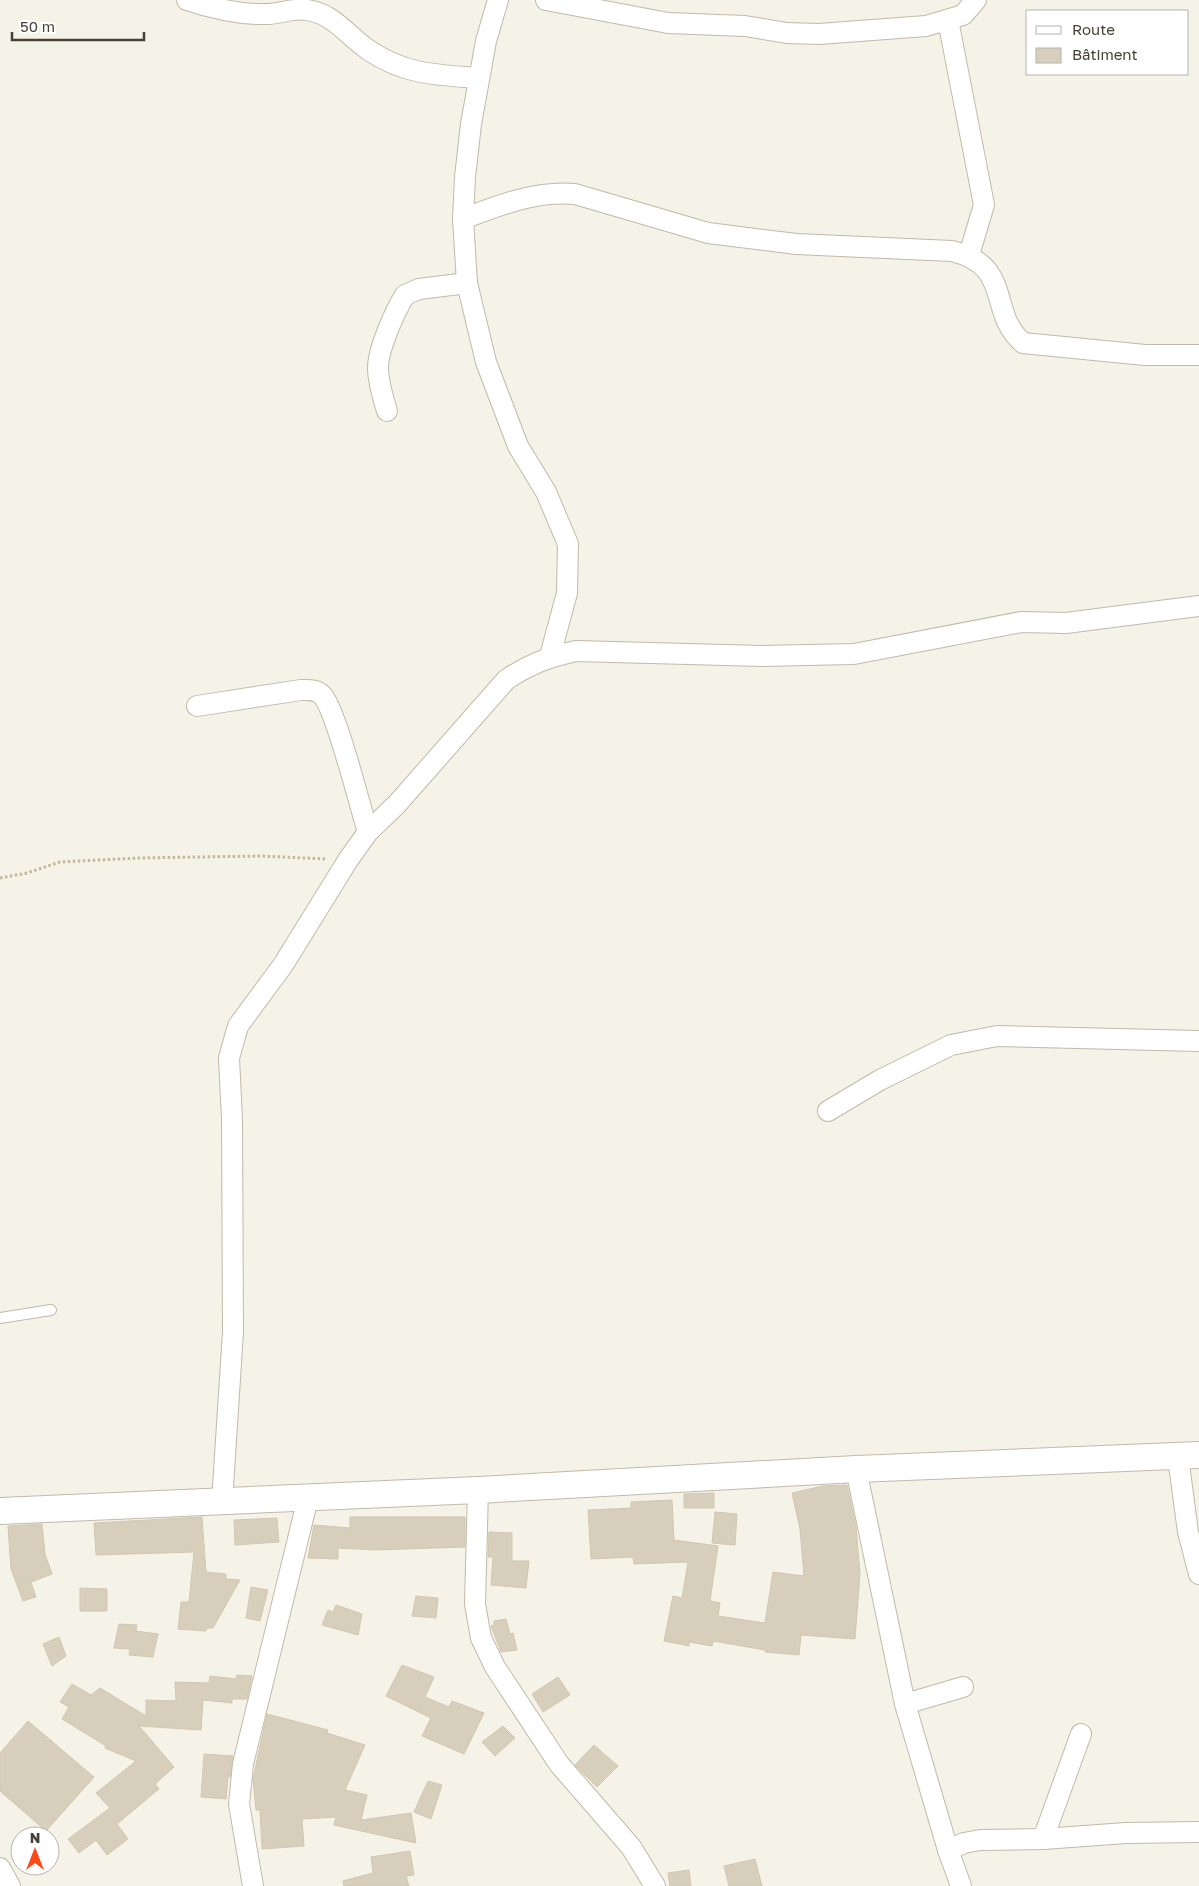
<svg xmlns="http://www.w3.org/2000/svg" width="1199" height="1886" viewBox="0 0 1199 1886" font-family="'Golos Text',sans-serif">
<rect width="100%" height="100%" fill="#f5f2e7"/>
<g fill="#d7cebc" stroke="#d2c7af">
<polygon points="847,1485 856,1527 860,1574 855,1639 801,1635 799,1655 765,1652 765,1650 713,1641 712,1646 689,1642 689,1646 664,1641 673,1596 682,1598 688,1562 634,1564 633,1557 591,1559 588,1510 631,1508 631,1502 672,1500 674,1540 718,1546 710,1601 720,1603 718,1616 765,1623 773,1572 804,1576 800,1529 792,1493 823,1486"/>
<polygon points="714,1493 714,1508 684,1508 684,1494"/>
<polygon points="715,1512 737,1514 735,1545 712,1543"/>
<polygon points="202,1517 206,1572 226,1574 226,1579 240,1580 213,1628 207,1628 206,1631 178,1629 181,1602 189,1602 194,1552 96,1555 94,1523"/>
<polygon points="350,1517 465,1517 465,1547 376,1550 338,1548 338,1559 308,1558 314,1525 350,1528"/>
<polygon points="277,1518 279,1542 235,1545 234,1520"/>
<polygon points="42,1524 45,1554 52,1574 31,1582 36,1597 23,1601 11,1569 8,1526"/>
<polygon points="489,1532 512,1533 512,1561 529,1561 526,1588 491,1585 493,1557 488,1557"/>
<polygon points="251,1587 268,1590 260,1621 246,1618"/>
<polygon points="80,1588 107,1589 107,1611 80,1611"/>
<polygon points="416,1596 438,1598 436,1618 412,1616"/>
<polygon points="336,1605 362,1614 358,1635 322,1625 328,1610 333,1612"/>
<polygon points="506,1619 510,1634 513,1633 517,1650 501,1652 491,1626 494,1625 494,1621"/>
<polygon points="119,1624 137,1625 136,1631 158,1634 153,1657 129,1655 130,1649 114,1648"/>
<polygon points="59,1637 66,1656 52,1666 43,1644"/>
<polygon points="402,1665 434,1677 425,1697 449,1707 452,1701 484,1713 464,1754 422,1736 431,1718 386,1696"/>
<polygon points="237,1675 252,1676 247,1699 232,1699 232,1703 203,1700 201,1730 139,1726 174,1767 155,1784 159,1789 117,1824 128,1839 107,1855 96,1840 79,1853 68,1839 110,1808 96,1793 136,1761 105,1748 106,1746 62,1719 69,1707 60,1702 72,1684 91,1695 100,1688 146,1716 146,1700 176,1701 175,1682 209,1683 210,1676 236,1679"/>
<polygon points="558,1677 570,1695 543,1712 532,1694"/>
<polygon points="267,1714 328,1730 327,1733 365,1745 345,1790 367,1795 361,1820 411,1813 416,1843 334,1825 336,1817 302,1819 304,1846 262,1849 260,1810 256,1810 253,1779"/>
<polygon points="28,1721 94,1777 46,1831 0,1791 0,1753"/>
<polygon points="503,1726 515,1738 495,1756 482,1742"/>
<polygon points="594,1745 618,1766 597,1787 575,1765"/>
<polygon points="204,1754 233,1756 230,1777 228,1777 226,1799 201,1797"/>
<polygon points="428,1781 442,1785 431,1819 414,1812"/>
<polygon points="410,1851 414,1875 406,1876 409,1886 344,1886 343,1881 373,1873 371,1857"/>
<polygon points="755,1859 762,1886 729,1886 724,1866"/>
<polygon points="689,1870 691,1886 670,1886 668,1873"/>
</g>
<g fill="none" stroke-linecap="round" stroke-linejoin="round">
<defs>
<polyline id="service" points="0,1318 51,1310"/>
<g id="minor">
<path d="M 187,0 C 214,9 240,15 269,14 C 282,13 294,8 307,10 C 335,14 348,37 370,51 C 406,75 438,75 479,78"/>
<polyline points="498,0 486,41 471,124 465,177 463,219 467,283 486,362 518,446 546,492 568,544 567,593 550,656"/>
<polyline points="546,0 668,23 745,26 787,33 819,34 926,26 963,15 976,0"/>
<polyline points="948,20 984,205 969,255"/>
<path d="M 463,219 C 500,205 534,191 575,194 L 708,233 L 796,244 L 952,251 C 1014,266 987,312 1023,343 L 1145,355 L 1199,355"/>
<path d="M 387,411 C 383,397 378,383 378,368 C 378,349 395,311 405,295 L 419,289 L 467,283"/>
<path d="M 197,706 L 301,690 C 309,690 316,689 322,695 C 336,709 360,807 368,832"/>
<polyline points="828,1111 880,1080 951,1045 997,1036 1199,1041"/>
<polyline points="1178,1457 1188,1532 1199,1574"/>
<polyline points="856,1469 905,1704 948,1850 964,1843 980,1840 1043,1839 1126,1833 1199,1832"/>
<polyline points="478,1490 475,1604 481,1638 495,1667 559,1764 631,1847 655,1886"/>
<path d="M 222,1502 L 233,1332 L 232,1119 L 229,1058 L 238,1026 L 283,965 L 348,860 L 368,832 L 397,804 L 506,680 C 529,664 549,657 576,651 L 762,656 L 854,654 L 1021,622 L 1066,623 L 1199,606"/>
<polyline points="905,1704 963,1687"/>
<polyline points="1043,1839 1081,1734"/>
<polyline points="948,1850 961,1886"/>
<polyline points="0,1868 10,1886"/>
<polyline points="253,1886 239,1804 243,1764 308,1498"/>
</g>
<polyline id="tertiary" points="0,1511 478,1490 856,1469 1199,1455"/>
</defs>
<use href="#service" stroke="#c1baa9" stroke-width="12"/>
<use href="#minor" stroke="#c1baa9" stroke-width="22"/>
<use href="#tertiary" stroke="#c1baa9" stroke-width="28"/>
<polyline stroke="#c3b89a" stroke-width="3" stroke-dasharray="2.5 2.5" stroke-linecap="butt" points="0,878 27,873 60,862 138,858 261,856 327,859"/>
<use href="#service" stroke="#fff" stroke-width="10"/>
<use href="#minor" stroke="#fff" stroke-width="20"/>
<use href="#tertiary" stroke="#fff" stroke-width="26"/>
</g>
<rect x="1026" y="10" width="162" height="65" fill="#ffffff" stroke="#b6b3af"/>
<rect x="1036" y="26" width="25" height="8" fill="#ffffff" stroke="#b6b3af"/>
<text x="1072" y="35" font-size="15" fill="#484236">Route</text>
<rect x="1036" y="48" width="25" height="15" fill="#d7cebc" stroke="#b6b3af"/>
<text x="1072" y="60" font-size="15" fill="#484236">Bâtiment</text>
<g transform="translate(35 1851)"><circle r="24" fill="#ffffff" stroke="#b6b3af"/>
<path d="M0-4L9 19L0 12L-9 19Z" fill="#ff4a14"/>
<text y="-8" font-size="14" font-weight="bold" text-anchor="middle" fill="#484236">N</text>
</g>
<path d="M12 32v8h132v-8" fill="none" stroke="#484236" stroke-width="2.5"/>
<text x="20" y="32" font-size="15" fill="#484236" stroke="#ffffff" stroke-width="4" paint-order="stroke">50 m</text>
</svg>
